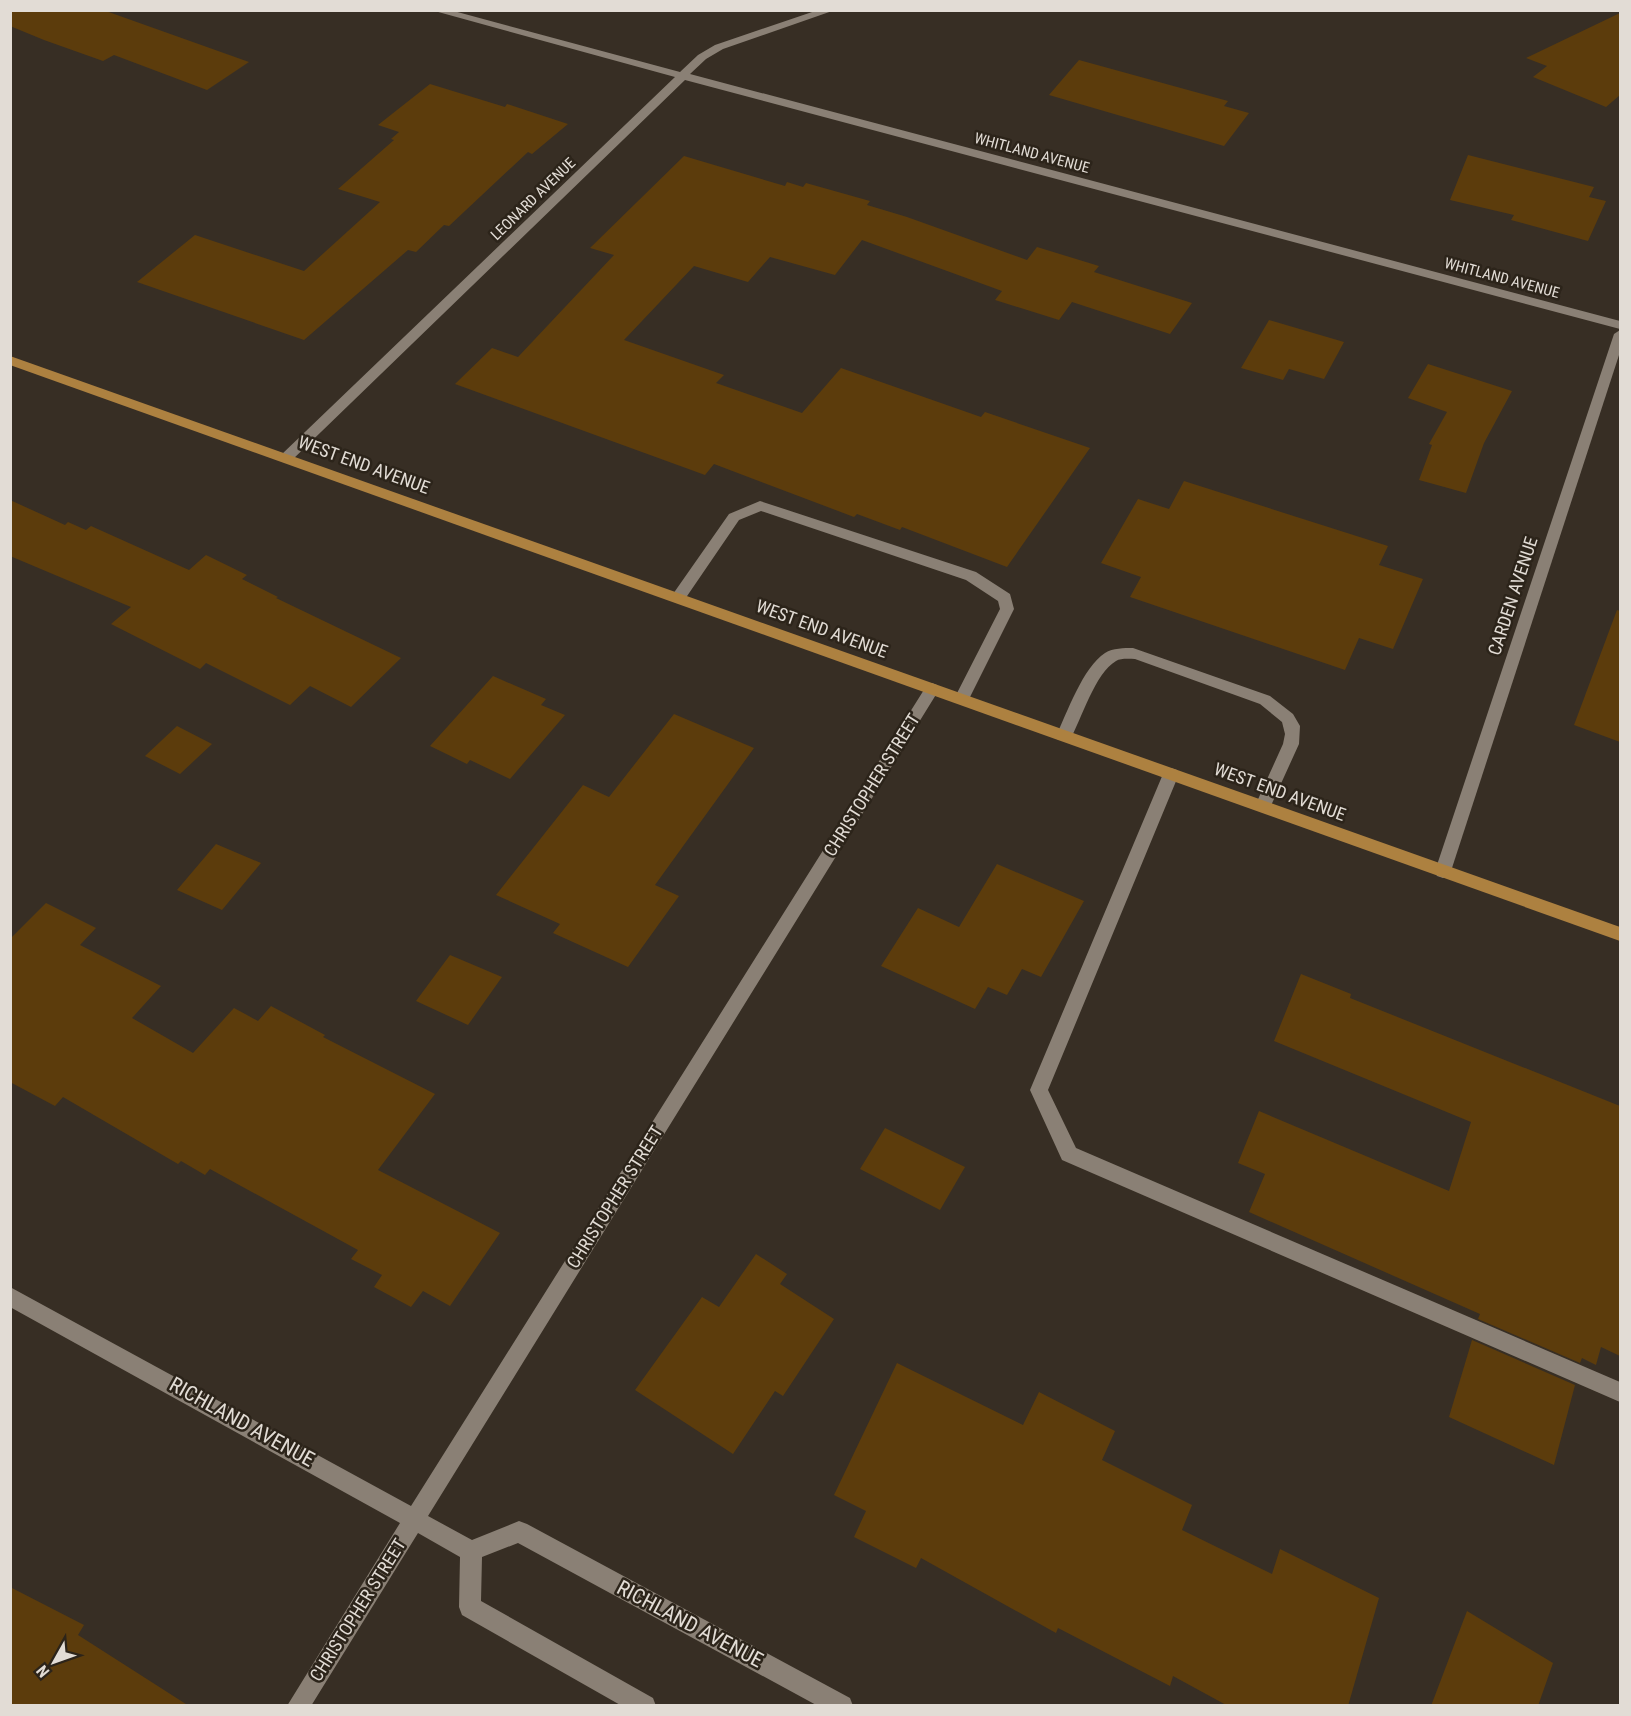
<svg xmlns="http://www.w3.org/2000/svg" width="1631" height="1716" viewBox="0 0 1631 1716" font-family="'Roboto Condensed',sans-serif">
<rect width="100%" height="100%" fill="#372e24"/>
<g fill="#5c3c0c">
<polygon points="10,10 103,10 249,62 207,90 114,55 103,61 44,40 10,26"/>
<polygon points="1620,13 1620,95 1606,107 1533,77 1547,66 1526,58"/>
<polygon points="1079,60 1228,101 1224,106 1249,113 1224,146 1049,95"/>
<polygon points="430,84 505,107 507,104 568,124 532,154 528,152 449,226 444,225 416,252 408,250 304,340 137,282 195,235 304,271 380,202 338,189 394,140 391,139 399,132 378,125"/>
<polygon points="1468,155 1594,187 1589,197 1606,201 1588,241 1511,220 1514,215 1450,200"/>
<polygon points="684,156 785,186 787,182 803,187 806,183 870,201 867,205 907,217 1027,260 1037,247 1099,266 1094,272 1192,303 1170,334 1072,302 1059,320 995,300 1002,291 862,240 835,275 770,257 748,282 694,266 624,340 724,375 716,383 802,413 841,368 981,417 985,412 1090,448 1007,567 902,527 900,530 857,514 854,517 714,464 705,475 455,384 492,348 518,357 614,255 590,248"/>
<polygon points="1269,320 1344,342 1324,379 1289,369 1283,380 1241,368"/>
<polygon points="1428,364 1512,391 1484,443 1466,493 1419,480 1432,445 1429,444 1447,412 1408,398"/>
<polygon points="1184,481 1388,546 1379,565 1423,579 1393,649 1359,638 1345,670 1130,597 1141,577 1101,563 1138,499 1169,509"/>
<polygon points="10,500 65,525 68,522 86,530 91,526 189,570 206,555 247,575 242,579 278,597 276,598 401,658 351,707 310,686 290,705 206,663 200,669 111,624 131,607 10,556"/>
<polygon points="1617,610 1620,611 1620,742 1574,725"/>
<polygon points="493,676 546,699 541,705 565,715 510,779 470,760 467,764 430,746"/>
<polygon points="674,714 754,748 655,885 679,896 628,967 553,933 560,924 496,895 583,785 609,797"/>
<polygon points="177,726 212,744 180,774 145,756"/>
<polygon points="216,844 261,863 222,910 177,890"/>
<polygon points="997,864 1084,901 1041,977 1022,969 1007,995 988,987 975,1009 881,966 918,908 959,927"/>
<polygon points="46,903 96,928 80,945 161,986 132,1018 193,1053 234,1008 258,1021 271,1006 325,1035 323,1037 435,1094 378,1170 500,1233 450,1306 423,1291 411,1307 374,1287 382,1275 351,1259 358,1250 210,1169 205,1175 181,1161 178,1164 63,1097 55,1106 10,1082 10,939"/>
<polygon points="450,955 502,977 468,1025 416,1001"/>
<polygon points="1301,974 1351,994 1350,998 1620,1106 1620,1356 1601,1347 1596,1365 1582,1358 1580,1363 1478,1319 1480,1314 1249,1212 1265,1174 1238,1163 1259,1111 1449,1191 1471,1122 1274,1041"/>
<polygon points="885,1128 965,1167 940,1210 860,1169"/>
<polygon points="756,1254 787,1274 780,1284 834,1319 783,1396 775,1391 733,1454 635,1390 702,1297 719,1307"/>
<polygon points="1472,1340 1575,1385 1554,1465 1449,1417"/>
<polygon points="897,1363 1023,1425 1039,1392 1115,1431 1102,1460 1192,1505 1182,1530 1272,1574 1280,1549 1379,1598 1348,1706 1228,1706 1173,1676 1170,1686 1058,1628 1056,1633 921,1558 916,1568 854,1537 866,1511 834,1495"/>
<polygon points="10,1587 84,1625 78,1635 189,1706 10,1706"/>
<polygon points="1467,1611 1553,1663 1538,1706 1431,1706"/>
</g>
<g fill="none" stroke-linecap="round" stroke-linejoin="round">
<g fill="#8a8075" fill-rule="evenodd">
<polygon points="760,501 976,572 1010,594 1014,609 967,703 957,703 954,699 1000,609 998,601 966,580 761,511 739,520 683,602 673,602 671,598 673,594 729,514"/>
<path d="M 1133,648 L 1270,696 L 1293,714 L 1300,726 L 1299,744 L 1269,810 L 1263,812 L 1257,810 L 1255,806 L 1283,744 L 1285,734 L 1282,722 L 1260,704 L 1135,659 C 1129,659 1121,658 1116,661 C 1095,673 1081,720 1070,740 L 1058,740 L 1056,736 C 1067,713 1083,667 1105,653 C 1113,648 1124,648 1133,648 Z"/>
<polygon points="1171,768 1177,770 1179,774 1048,1090 1076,1148 1620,1382 1620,1402 1062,1160 1030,1090 1163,774 1165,770"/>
</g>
<g fill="#8a8075" fill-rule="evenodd">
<polygon points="431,10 450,10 680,72 698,55 715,45 818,10 835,10 723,49 706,59 690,74 1620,321 1620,329 685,80 291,461 281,461 279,458 281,455 675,77"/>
<polygon points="1620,330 1620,352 1451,871 1449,876 1443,878 1437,876 1435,871 1614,334"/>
<polygon points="932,683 937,685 940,689 937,693 428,1516 472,1540 519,1521 527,1524 850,1698 853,1706 818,1706 518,1543 482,1557 481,1601 653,1698 656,1706 622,1706 462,1615 459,1607 460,1557 418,1533 311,1706 287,1706 400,1523 10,1307 10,1287 411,1506 927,685"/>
</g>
<polygon fill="#ad8140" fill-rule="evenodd" points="10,356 1620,927 1620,941 10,365"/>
</g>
<g text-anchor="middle" stroke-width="5" stroke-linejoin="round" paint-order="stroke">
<g font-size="15" fill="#e2dcd5" stroke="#2c241a">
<text transform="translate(1032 153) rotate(15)" y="5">WHITLAND AVENUE</text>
<text transform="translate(533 199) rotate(-44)" y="5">LEONARD AVENUE</text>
<text transform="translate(1502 278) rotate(15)" y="5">WHITLAND AVENUE</text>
</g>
<g font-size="18" fill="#e2dcd5" stroke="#2c241a">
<text transform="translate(364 465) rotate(20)" y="6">WEST END AVENUE</text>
<text transform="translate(1513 596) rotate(-72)" y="6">CARDEN AVENUE</text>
<text transform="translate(822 629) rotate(20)" y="6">WEST END AVENUE</text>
<text transform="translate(872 785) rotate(-58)" y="6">CHRISTOPHER STREET</text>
<text transform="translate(1280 792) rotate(20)" y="6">WEST END AVENUE</text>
<text transform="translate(615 1197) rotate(-58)" y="6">CHRISTOPHER STREET</text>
<text transform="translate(358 1610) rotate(-58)" y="6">CHRISTOPHER STREET</text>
</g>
<g font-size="21" fill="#e2dcd5" stroke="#2c241a">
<text transform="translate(242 1422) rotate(29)" y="7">RICHLAND AVENUE</text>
<text transform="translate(690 1624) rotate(28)" y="7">RICHLAND AVENUE</text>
</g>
</g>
<rect width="1631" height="1716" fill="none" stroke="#e2dcd5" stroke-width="24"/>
<g transform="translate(54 1662) rotate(230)" stroke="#2c241a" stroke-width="4.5" paint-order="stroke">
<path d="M0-4.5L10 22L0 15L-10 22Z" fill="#e2dcd5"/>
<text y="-9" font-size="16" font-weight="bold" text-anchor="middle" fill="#e2dcd5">N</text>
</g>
</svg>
